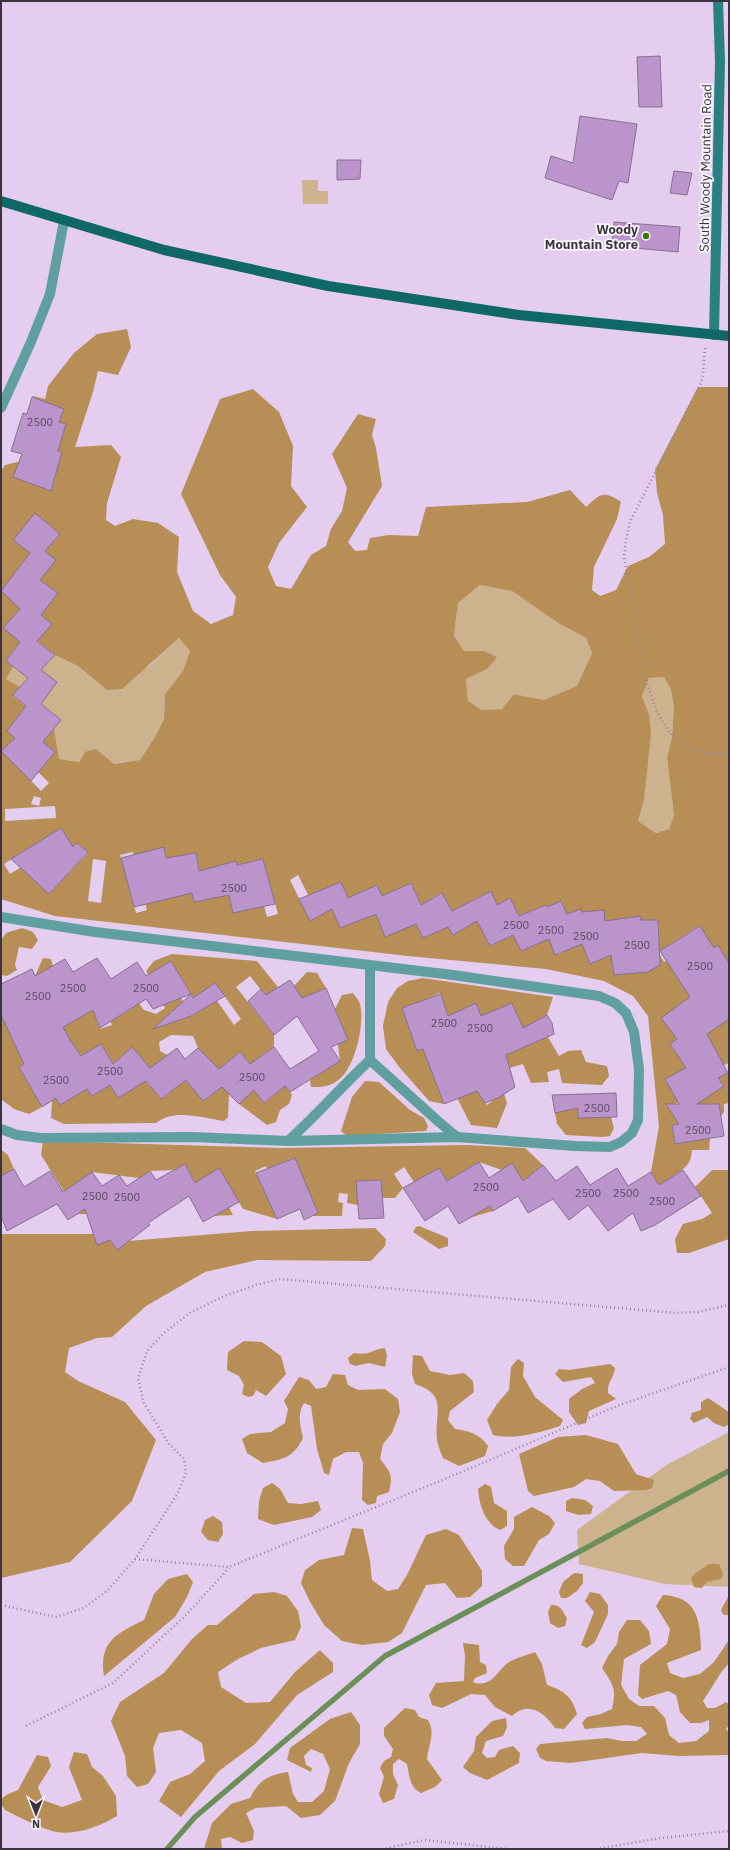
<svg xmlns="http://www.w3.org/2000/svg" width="730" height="1850" viewBox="0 0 730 1850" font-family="'IBM Plex Sans',sans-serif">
<rect width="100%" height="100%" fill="#e4cdef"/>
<g fill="#ccb28d">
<polygon points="302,180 318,180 318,191 328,191 328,204 303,204"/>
<polygon points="480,585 512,591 558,623 586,638 592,653 577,686 544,700 514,694 502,709 482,710 468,701 466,679 487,669 484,651 464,651 454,636 458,603"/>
<polygon points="179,638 190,651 183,671 165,694 164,719 155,737 140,760 114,764 107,759 85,752 79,762 58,759 54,729 61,720 20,687 6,679 13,667 48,693 19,653 47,664 55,655 78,666 107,690 149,666"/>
<polygon points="664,677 671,690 674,708 672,737 667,758 674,815 669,829 656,833 638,821 644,800 649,714 642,696 649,678"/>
<polygon points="729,1432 729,1587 665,1584 579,1564 577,1530 668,1464"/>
</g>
<g fill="#b68e56" fill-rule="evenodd">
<path d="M 127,329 L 131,347 L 118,375 L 98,371 L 93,392 L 75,447 L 111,445 L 121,457 L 107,503 L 106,520 L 115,526 L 133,519 L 158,523 L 179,537 L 177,572 L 193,611 L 211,624 L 233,615 L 236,597 L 220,575 L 181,494 L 220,399 L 253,389 L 279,412 L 293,446 L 291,486 L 307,507 L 279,543 L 268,567 L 276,586 L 291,589 L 311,555 L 326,546 L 331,529 L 342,511 L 347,488 L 332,454 L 358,414 L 376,419 L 372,435 L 376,448 L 382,486 L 348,542 L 355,551 L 367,550 L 370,538 L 389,535 L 418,536 L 426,507 L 527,502 L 570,490 L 586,507 C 600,494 604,490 621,502 L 617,519 L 594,567 L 592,590 L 600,596 L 616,590 L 628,566 L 649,557 L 665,544 L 663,515 L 657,493 L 655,470 L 698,387 L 729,387 L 729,1063 L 721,1066 L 725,1074 L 729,1072 L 729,1103 L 724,1104 L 724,1112 L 721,1116 L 672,1125 L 675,1144 L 710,1138 L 709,1150 L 692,1150 C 691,1165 685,1168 673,1176 L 678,1184 L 663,1191 L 651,1172 L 659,1126 L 648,1016 L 633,996 L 604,981 L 546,969 L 408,956 L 55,916 L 1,899 L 1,471 L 5,465 L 34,458 L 28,443 L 53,420 L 31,410 L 33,396 L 45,399 L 48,386 L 74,353 L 97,334 ZM 480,585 L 512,591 L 558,623 L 586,638 L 592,653 L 577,686 L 544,700 L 514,694 L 502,709 L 482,710 L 468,701 L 466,679 L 487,669 L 497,657 L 484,651 L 464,651 L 454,636 L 458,603 ZM 11,619 L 55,655 L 78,666 L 107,690 L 122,689 L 179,638 L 190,651 L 183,671 L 165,694 L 164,719 L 155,737 L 140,760 L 114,764 L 96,749 L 85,752 L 79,762 L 59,759 L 54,729 L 13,696 L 20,687 L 6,679 L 13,667 L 6,661 L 14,649 L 19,653 L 26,646 ZM 664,677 L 671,690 L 674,708 L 672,737 L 667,758 L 674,815 L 669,829 L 656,833 L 638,821 L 644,800 L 651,733 L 649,714 L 642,696 L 649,678 ZM 15,721 L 46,762 L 7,731 ZM 10,743 L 49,783 L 41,791 L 2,751 ZM 34,796 L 41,798 L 39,806 L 31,804 ZM 55,806 L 56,818 L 5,821 L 5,809 ZM 61,828 L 67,839 L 10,874 L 4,864 ZM 77,843 L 88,853 L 49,894 L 39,884 ZM 164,848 L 175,897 L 149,851 ZM 133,852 L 147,910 L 136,913 L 120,855 ZM 196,853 L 205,900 L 194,902 L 184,855 ZM 93,859 L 106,861 L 101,903 L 88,901 ZM 263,859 L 278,914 L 267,917 L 252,862 ZM 222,865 L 246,910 L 233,913 ZM 298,875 L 319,916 L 310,920 L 290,880 ZM 341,882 L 357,921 L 340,928 L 324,889 ZM 411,883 L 434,933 L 423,938 L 400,888 ZM 377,885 L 396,932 L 385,937 L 366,890 ZM 441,893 L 462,929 L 453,935 L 432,898 ZM 478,897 L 501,941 L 491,946 L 468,903 ZM 510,898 L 533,946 L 522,951 L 499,904 ZM 546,905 L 566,951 L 556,955 L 536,909 ZM 581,909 L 602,958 L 590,963 L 569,914 ZM 640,917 L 645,972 L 635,973 ZM 699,926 L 706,936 L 664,962 L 658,952 ZM 718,946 L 724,956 L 682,985 L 676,975 ZM 717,1012 L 724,1022 L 677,1055 L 670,1044 ZM 717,1076 L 723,1086 L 675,1118 L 669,1108 Z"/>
<polygon points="22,928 33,932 38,940 32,949 19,947 15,965 17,970 7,976 1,975 1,940 6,933"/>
<path d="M 172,954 L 257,961 L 285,996 L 276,1009 L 250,976 L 236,987 L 274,1035 L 274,1047 L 263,1054 L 292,1095 L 289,1104 L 280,1110 L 276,1122 L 267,1125 L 239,1104 L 246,1097 L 198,1048 L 193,1036 L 171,1035 L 159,1042 L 160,1051 L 167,1055 L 203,1101 L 213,1094 L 218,1082 L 229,1094 L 228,1117 L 224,1121 C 202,1118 175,1108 156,1123 L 64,1124 L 51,1118 L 52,1101 L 29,1062 L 19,1067 L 42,1107 L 29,1114 L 14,1109 L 1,1099 L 1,1015 L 35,976 L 43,958 L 51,959 L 53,966 L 81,1017 L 93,1010 L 119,1016 L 131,1009 L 123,997 L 132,994 L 144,1010 L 156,1014 L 165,1008 L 146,971 L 154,961 ZM 171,961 L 201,1010 L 192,1016 L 162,967 ZM 215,983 L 241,1019 L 234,1025 L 208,988 ZM 180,1008 L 184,1019 L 173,1022 L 170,1012 ZM 107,1014 L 112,1025 L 100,1029 L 96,1019 ZM 101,1044 L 130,1091 L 118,1098 L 89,1052 ZM 75,1047 L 103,1089 L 92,1096 L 65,1054 ZM 240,1052 L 275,1094 L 265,1103 L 229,1061 ZM 123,1055 L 170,1092 L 170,1093 L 161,1099 ZM 35,1065 L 77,1095 L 60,1105 Z"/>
<polygon points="307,972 317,973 326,988 316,992 320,1027 294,986"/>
<path d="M 423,978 L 553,997 L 547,1015 L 538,1020 L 559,1056 L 568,1051 L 581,1050 L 586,1062 L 607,1066 L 609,1076 L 602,1085 L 562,1083 L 559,1069 L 547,1072 L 549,1082 L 531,1083 L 523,1064 L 497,1072 L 507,1103 L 497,1128 L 471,1125 L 457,1098 L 431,1070 L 444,1104 L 429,1101 L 400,1068 L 386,1049 L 383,1026 L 388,1002 L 397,988 L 408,981 ZM 440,993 L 460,1048 L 448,1052 L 429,998 ZM 512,1003 L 530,1044 L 501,1008 ZM 415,1004 L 417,1050 L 402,1008 ZM 476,1004 L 495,1048 L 466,1008 ZM 473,1064 L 495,1099 L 487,1105 L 463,1069 Z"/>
<path d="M 353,993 C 355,996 359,1000 360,1004 C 365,1024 355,1069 337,1081 C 329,1087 320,1087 311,1087 L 310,1080 L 340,1061 L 338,1044 L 348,1040 L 335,1009 L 342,995 Z"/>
<polygon points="365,1081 379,1082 410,1110 424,1118 428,1126 426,1131 347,1136 341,1131 352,1097"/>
<polygon points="565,1098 611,1117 614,1128 610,1136 602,1137 566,1135 557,1124 555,1113 567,1110"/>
<polygon points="43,1141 282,1148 467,1145 525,1148 543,1165 532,1174 532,1195 502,1170 479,1162 467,1169 493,1211 469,1218 439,1168 429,1174 430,1206 404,1167 394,1174 403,1188 395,1198 382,1198 381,1180 357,1181 358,1205 347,1203 348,1194 339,1193 338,1202 343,1203 342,1216 312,1216 318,1213 294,1158 281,1163 282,1199 266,1166 255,1171 277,1219 243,1209 219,1168 211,1174 233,1215 213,1216 185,1164 174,1170 150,1171 139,1178 92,1172 74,1185 92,1214 78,1214 41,1155"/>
<polygon points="1,1150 8,1155 14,1169 4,1175 1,1183"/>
<polygon points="712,1170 729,1170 729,1239 689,1253 677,1253 675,1239 683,1224 702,1219 712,1213 695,1187"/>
<polygon points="419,1226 448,1238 448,1246 439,1249 413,1232 416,1227"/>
<polygon points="375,1228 386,1239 385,1246 371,1261 257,1260 205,1272 146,1306 112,1337 97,1338 69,1348 65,1372 78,1381 125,1402 156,1440 132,1501 70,1562 1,1578 1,1234 94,1234 97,1245 109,1239 117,1250 128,1241 252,1231"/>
<polygon points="244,1341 262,1342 281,1356 286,1374 266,1396 256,1390 253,1396 248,1397 242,1394 244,1385 239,1376 227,1370 228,1352"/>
<path d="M 385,1348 L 387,1356 L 385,1367 L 369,1363 L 355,1366 L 350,1364 L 348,1358 L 354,1353 C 370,1356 372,1349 385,1348 Z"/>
<path d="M 413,1355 L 422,1356 L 430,1371 L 450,1375 L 464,1373 L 473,1381 L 474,1392 L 450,1411 L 448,1420 L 455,1429 C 469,1431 480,1434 488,1446 L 485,1456 L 459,1466 L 443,1458 C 441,1453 438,1446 437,1440 C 434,1413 449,1395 415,1384 L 412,1374 Z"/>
<path d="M 518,1359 L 524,1363 L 523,1376 L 535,1397 L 563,1420 L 560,1426 C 538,1433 515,1440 493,1435 L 487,1420 L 497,1404 L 509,1390 L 511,1367 Z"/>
<path d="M 610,1364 L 615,1368 C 614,1379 607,1381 608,1393 L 616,1399 L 589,1411 L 586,1423 L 578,1425 L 569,1412 L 569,1399 L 582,1389 L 595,1383 L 591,1377 L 563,1382 L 555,1374 L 559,1369 L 569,1370 Z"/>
<path d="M 333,1374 L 345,1375 L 348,1385 L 358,1390 L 385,1389 L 398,1399 L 400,1412 L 392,1433 L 383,1444 L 380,1459 C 391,1473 393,1474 389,1492 L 377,1496 L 376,1503 L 368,1505 L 362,1500 L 363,1463 L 359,1452 L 346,1452 L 333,1459 L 329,1475 L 324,1473 L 317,1449 L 311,1406 L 304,1403 C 297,1414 300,1425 303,1438 C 293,1458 284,1459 263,1463 L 247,1453 L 242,1439 L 250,1434 L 271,1432 L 285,1423 L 288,1409 L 284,1401 L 299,1377 L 309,1380 L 316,1389 L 326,1387 Z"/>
<polygon points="708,1398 729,1412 729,1424 724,1427 714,1423 707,1417 694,1423 690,1419 692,1413 701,1410 701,1402"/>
<polygon points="586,1435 618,1444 636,1474 654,1480 652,1488 646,1490 614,1491 600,1481 586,1479 574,1487 534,1496 528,1491 519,1454 558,1437"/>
<polygon points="272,1483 280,1489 288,1503 301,1504 318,1501 321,1510 312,1517 274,1525 258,1519 259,1501 263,1488"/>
<path d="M 485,1484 L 491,1487 L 494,1503 L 507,1511 L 507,1526 L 500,1530 C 485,1524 479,1504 478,1489 Z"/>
<polygon points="572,1498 585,1500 593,1506 591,1514 578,1515 566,1511 566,1501"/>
<polygon points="532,1507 549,1516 555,1523 549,1534 539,1540 524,1566 513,1566 505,1559 504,1546 514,1529 514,1517"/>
<polygon points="213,1516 222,1522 223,1534 218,1542 208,1540 201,1532 205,1520"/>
<polygon points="352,1528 363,1529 370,1561 372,1580 387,1591 398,1589 407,1575 426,1535 446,1529 459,1535 482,1571 482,1586 470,1597 457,1598 445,1583 426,1585 402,1633 388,1642 362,1645 342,1641 324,1625 309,1600 301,1583 305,1570 319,1560 344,1555"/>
<polygon points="709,1564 719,1564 723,1574 721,1579 707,1582 702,1588 694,1587 691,1578 696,1573"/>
<polygon points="574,1573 583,1574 583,1583 577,1591 567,1598 561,1598 559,1592 563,1582"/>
<path d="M 187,1574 L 193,1582 L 187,1597 L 175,1617 L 104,1676 C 99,1641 116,1634 144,1620 L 154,1594 L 168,1579 Z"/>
<polygon points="274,1592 287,1596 298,1611 301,1627 295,1640 261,1648 238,1659 218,1672 221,1687 246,1703 270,1702 295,1672 320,1650 333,1663 333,1672 297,1695 255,1744 219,1771 181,1817 159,1801 170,1782 190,1774 205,1761 202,1743 181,1730 159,1733 153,1748 156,1772 148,1784 137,1787 127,1776 125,1756 111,1721 120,1702 164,1673 192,1639 208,1625 217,1625 254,1594"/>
<polygon points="590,1592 600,1594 608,1605 608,1614 595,1642 587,1648 581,1645 594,1612 585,1601"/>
<path d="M 729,1593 L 729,1615 L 724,1615 L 721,1611 C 723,1604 728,1600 729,1593 Z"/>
<path d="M 663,1595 C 698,1597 700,1620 701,1650 L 667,1663 L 670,1673 L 683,1678 L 700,1674 L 714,1662 L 729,1640 L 729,1663 L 722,1671 L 703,1701 L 707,1708 L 715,1708 L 726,1702 L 729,1704 L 729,1725 L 726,1729 L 729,1733 L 729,1755 L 678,1756 L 642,1753 L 571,1763 L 546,1761 L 540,1758 L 536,1749 L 540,1744 L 607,1738 L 622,1741 L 636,1741 L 647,1734 L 641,1727 L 627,1725 L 585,1729 L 582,1723 L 587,1717 L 601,1714 L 612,1709 C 617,1690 613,1684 602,1668 L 608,1656 L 617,1644 L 619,1632 L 627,1620 L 640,1620 L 649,1631 L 651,1644 L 624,1659 L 621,1685 L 629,1699 L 639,1706 L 654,1706 L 665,1718 L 669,1735 L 679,1743 L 696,1741 L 709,1731 L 709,1720 L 701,1723 L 690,1723 L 680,1712 L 676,1695 L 668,1691 L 642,1699 L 638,1695 L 640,1665 L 667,1644 L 670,1629 L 656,1606 Z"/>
<path d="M 551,1605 C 561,1604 562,1611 567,1618 L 565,1626 L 558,1628 L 550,1623 L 548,1612 Z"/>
<path d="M 463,1643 L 479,1645 L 480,1662 L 486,1665 L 487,1673 L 475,1678 L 473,1682 C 492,1689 497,1670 509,1662 C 516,1658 527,1655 535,1652 L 542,1664 L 547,1685 C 564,1691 572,1696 577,1714 L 564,1729 L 555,1728 C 545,1713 528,1700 512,1716 L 495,1707 L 485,1695 L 471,1694 L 442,1708 L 432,1705 L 429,1695 L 436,1683 L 464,1681 L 465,1656 Z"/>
<path d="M 405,1708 L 415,1710 L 419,1717 L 428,1720 C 436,1733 428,1746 427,1759 L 442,1780 L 435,1787 L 421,1793 C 410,1788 409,1775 407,1764 L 399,1759 L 393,1764 L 393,1774 L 398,1785 L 394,1799 L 383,1803 L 379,1794 L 384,1777 L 380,1768 L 384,1761 L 391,1757 L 393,1749 L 384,1736 L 384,1728 Z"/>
<path d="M 351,1712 L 360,1725 L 360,1744 L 349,1763 L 335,1801 L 320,1815 L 301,1818 L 286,1806 L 256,1808 L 246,1813 L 254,1831 L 253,1840 L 242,1843 L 230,1837 L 221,1839 L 222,1849 L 204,1849 L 212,1823 L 231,1804 L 250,1798 C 259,1780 268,1775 288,1772 L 293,1794 L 298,1802 L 312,1802 L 324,1791 L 330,1769 L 323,1754 L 311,1749 L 304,1756 L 306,1765 L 312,1768 L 311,1772 L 287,1760 L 290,1748 L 330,1719 Z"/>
<polygon points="506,1718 507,1727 503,1736 486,1741 482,1753 487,1758 495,1757 499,1750 513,1746 520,1753 519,1763 487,1780 470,1773 463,1767 474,1751 476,1737 492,1721"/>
<path d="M 74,1752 L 87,1754 L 92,1767 L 103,1776 L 116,1796 L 117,1816 C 99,1827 70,1838 49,1830 C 34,1825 19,1817 5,1810 L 1,1804 L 1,1799 L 8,1794 L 18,1790 L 37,1755 L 48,1757 L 51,1766 L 38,1787 L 43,1800 L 62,1807 L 82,1800 L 69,1767 Z"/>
</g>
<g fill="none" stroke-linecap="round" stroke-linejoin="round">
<polyline stroke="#6c8f59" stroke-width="5.5" points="167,1849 195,1817 385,1656 729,1471"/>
</g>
<g fill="#ba94cb" stroke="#867090">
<polygon points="660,56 662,107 639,107 637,57"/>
<polygon points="580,116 637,124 628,183 619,181 612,200 545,178 551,156 573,163"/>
<polygon points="337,160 361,160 360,179 337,180"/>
<polygon points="674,171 692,173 687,195 670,193"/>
<polygon points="614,222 680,227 678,252 612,246"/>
<polygon points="32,397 64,409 59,422 66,424 58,451 62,452 51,491 13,477 22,454 11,451 23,413 27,414"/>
<polygon points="35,513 60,534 45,551 56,560 40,580 58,593 41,615 52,624 37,641 55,655 41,670 57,682 41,704 61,720 43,742 55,752 31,781 1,751 15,738 7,731 26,706 13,695 28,678 6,661 20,642 3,628 20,609 1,591 30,553 13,540"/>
<polygon points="61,828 73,847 77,843 88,852 49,894 11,859"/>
<polygon points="164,847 166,858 196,853 199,871 236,861 237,865 263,859 275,904 233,913 229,895 194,902 192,893 134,907 121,858"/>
<polygon points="341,882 348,898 377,885 382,896 411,883 421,905 442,893 452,911 491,891 497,905 510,898 519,916 546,905 547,907 561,901 567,914 581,909 582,912 604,910 605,921 640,916 641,920 658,920 660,965 648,972 614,975 611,955 590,964 582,944 555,955 549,939 521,951 513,935 490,946 477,921 453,935 448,927 423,938 416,924 385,937 376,914 340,928 332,909 310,921 299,899"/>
<polygon points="700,926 714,948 718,945 729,963 729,1019 707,1034 728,1073 718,1078 724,1086 697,1104 719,1104 724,1136 675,1144 672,1125 679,1124 666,1104 679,1104 665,1079 686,1068 670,1044 677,1039 661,1018 690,997 660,951"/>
<polygon points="97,958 111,979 137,962 146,976 171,961 191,994 153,1009 146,999 100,1028 93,1010 63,1027 70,1040 81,1056 101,1044 113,1064 132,1047 150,1068 177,1048 185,1059 198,1048 219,1069 240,1052 250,1064 274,1047 290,1069 319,1051 297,1016 274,1035 248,1001 261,989 266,995 290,980 302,998 326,988 348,1040 331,1047 340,1061 290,1092 285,1086 264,1103 254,1090 239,1104 222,1087 203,1101 186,1080 161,1099 146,1081 118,1098 110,1085 92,1096 87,1089 60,1105 56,1098 42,1107 19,1067 24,1064 1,1015 1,984 32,969 35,976 65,959 73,972"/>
<polygon points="215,983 225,996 191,1016 153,1029 191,994 193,998"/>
<polygon points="441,994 448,1016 476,1003 481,1016 512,1003 523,1028 547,1015 552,1023 554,1034 506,1055 515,1087 498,1098 485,1103 477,1091 444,1104 423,1049 417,1051 402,1008"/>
<polygon points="616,1093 617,1117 578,1118 578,1108 555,1113 552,1095"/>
<polygon points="295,1158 318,1213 304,1220 300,1209 277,1219 256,1173"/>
<polygon points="479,1162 489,1178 512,1163 523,1181 543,1165 556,1181 577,1166 590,1185 617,1168 628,1186 651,1172 659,1185 683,1170 701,1196 655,1225 641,1231 633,1213 608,1231 588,1205 569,1220 553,1199 528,1213 518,1196 493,1211 490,1206 459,1224 448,1206 425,1221 403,1188 439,1168 447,1181"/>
<polygon points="185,1164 195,1183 219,1168 239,1202 203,1222 189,1196 148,1223 150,1225 117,1250 110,1240 97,1245 85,1209 68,1220 57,1204 7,1231 1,1216 1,1176 14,1169 24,1187 50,1171 63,1192 92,1172 102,1186 119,1175 127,1186 150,1171 156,1180"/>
<polygon points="381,1180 384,1218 359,1219 356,1181"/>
</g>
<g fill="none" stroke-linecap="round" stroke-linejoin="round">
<g stroke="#97869f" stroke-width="2.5" stroke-dasharray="1 3" stroke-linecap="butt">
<polyline points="705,348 703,374 701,383 630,522 626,540 624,557 647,684 657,712 668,731 686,746 709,753 729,754"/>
<polyline points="135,1559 229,1567 440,1481 617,1406 729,1367"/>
<polyline points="1,1605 56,1617 84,1608 108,1590 135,1559 178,1493 186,1473 184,1459 169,1444 144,1403 138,1379 147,1351 165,1332 190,1313 222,1297 256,1285 280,1279 676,1313 698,1312 729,1305"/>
<polyline points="26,1726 113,1683 186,1615 229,1568"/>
<polyline points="382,1849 425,1840 509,1849"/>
<polyline points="596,1849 661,1838 729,1831"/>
</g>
<g stroke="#5f9f9f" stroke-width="10">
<polyline points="1,408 31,342 50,294 64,221"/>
<polyline points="1,917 95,932 453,975 599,996 615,1003 626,1013 634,1032 639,1069 638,1120 632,1133 621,1142 610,1147 575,1146 457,1137 288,1141 193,1137 41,1138 17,1135 1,1129"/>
<polyline points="370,966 370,1060 439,1122 457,1137"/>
<path d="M 288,1141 C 317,1115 342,1086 370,1060"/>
</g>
<polyline stroke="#298080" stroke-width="10" points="714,335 720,62 718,1"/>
<polyline stroke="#106767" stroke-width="10" points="1,201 164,250 328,286 519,315 729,336"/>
</g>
<circle fill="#3b7507" stroke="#faf6fd" stroke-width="1.5" cx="646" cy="236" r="4"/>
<g text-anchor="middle" stroke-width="3.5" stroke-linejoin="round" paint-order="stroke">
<g font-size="11" fill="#5c4b63">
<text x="40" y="426">2500</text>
<text x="234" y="892">2500</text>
<text x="516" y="929">2500</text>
<text x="551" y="934">2500</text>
<text x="586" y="940">2500</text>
<text x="637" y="949">2500</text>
<text x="700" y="970">2500</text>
<text x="73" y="992">2500</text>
<text x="146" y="992">2500</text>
<text x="38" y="1000">2500</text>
<text x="444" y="1027">2500</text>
<text x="480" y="1032">2500</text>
<text x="110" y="1075">2500</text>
<text x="252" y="1081">2500</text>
<text x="56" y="1084">2500</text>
<text x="597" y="1112">2500</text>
<text x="698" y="1134">2500</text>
<text x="486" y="1191">2500</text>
<text x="588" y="1197">2500</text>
<text x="626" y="1197">2500</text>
<text x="95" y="1200">2500</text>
<text x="127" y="1201">2500</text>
<text x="662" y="1205">2500</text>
</g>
<g font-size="13" fill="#3c3340" stroke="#faf6fd">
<text transform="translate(705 168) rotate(-89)" y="5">South Woody Mountain Road</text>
</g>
<g font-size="13" font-weight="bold" fill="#3c3340" stroke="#faf6fd" text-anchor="end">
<text x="638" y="234">Woody<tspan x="638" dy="15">Mountain Store</tspan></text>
</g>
</g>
<rect width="730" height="1850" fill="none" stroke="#3c3340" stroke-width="4"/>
<g transform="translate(36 1814) rotate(180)" stroke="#faf6fd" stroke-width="3" paint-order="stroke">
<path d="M0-3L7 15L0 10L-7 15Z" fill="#3c3340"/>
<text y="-6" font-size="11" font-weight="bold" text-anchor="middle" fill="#3c3340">N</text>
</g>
</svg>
